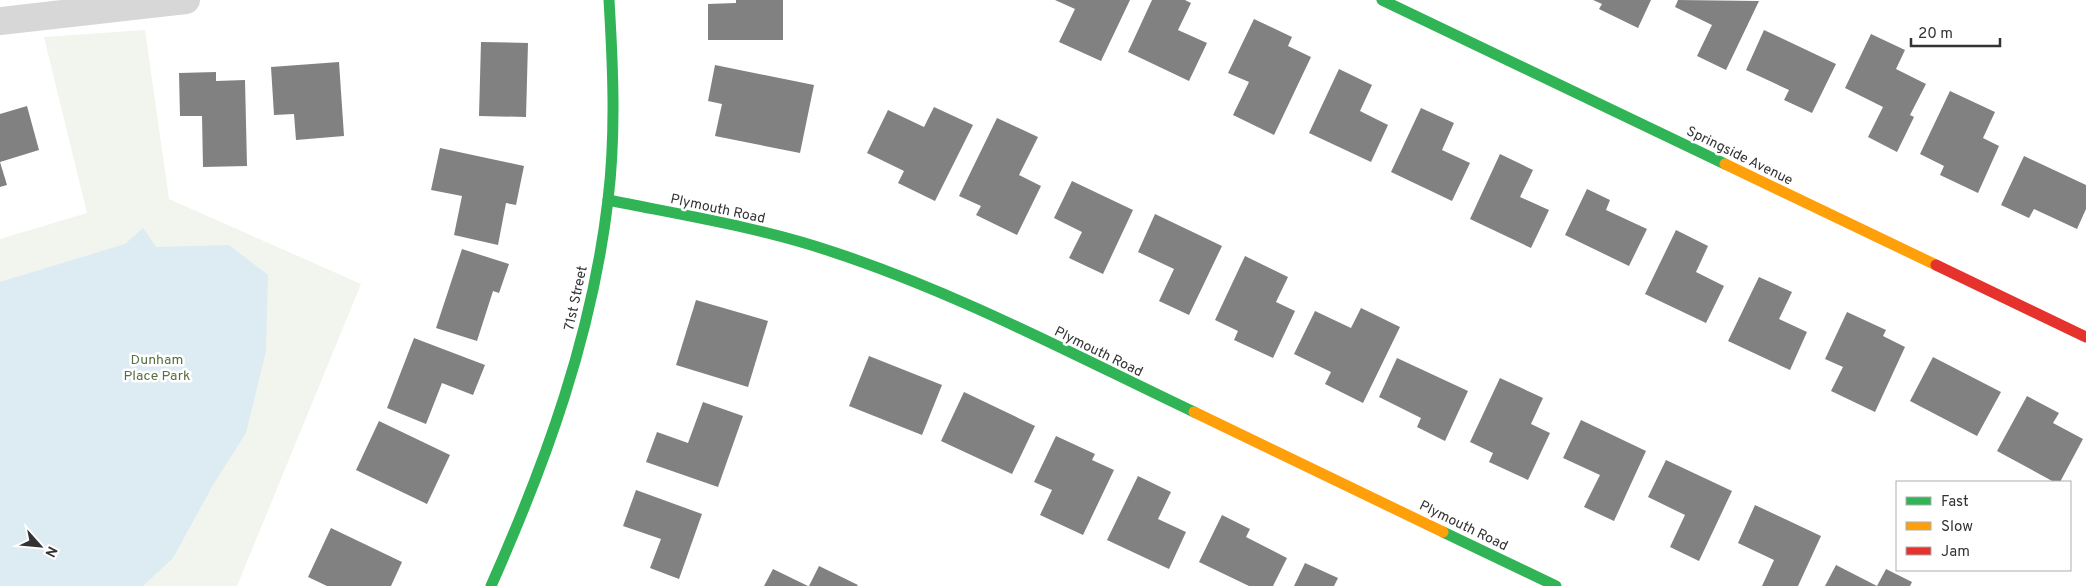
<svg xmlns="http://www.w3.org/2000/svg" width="2086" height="586" viewBox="0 0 2086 586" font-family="Overpass,sans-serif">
<rect width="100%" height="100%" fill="#fff"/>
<polygon fill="#f1f5ed" points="145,30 169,199 361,284 237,586 0,586 0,239 87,213 44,37"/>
<polygon fill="#ddebf3" points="143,228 156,247 229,245 268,275 266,351 246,433 213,485 173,558 143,586 0,586 0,282 125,244"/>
<g fill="#818181">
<polygon points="736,0 783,0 783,40 708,40 708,4 736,3"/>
<polygon points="1055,0 1130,0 1101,61 1059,42 1075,9"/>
<polygon points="1152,0 1185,0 1191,3 1178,30 1207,43 1189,81 1128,52"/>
<polygon points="1593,0 1651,0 1638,28 1599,9 1602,4"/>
<polygon points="1678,0 1759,1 1726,70 1697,56 1712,25 1675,7"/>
<polygon points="1254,19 1292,37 1288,46 1311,57 1274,135 1233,115 1249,82 1228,73"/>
<polygon points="1764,30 1836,64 1812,113 1784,100 1789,90 1746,70"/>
<polygon points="1871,34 1905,50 1896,69 1926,84 1910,115 1914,117 1897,152 1868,137 1883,107 1845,88"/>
<polygon points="481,42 528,43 526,117 479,116"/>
<polygon points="339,62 344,136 296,140 294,114 274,115 271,67"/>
<polygon points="715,65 814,85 800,153 715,136 722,104 708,101"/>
<polygon points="1339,69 1372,85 1360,111 1388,125 1371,162 1309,133"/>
<polygon points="216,72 216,81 245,80 247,166 203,167 202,116 180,116 179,73"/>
<polygon points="1950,91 1995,112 1983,138 1999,146 1978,193 1940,175 1944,166 1920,154"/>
<polygon points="27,106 39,150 0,162 0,114"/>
<polygon points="934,107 973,125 935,201 898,183 904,171 867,153 888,110 924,127"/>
<polygon points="1421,108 1454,123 1442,150 1470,163 1452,201 1391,172"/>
<polygon points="997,118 1038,137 1019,175 1041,186 1017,235 976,215 981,206 959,196"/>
<polygon points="440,148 524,166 516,205 506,203 498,245 454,235 462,196 431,190"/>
<polygon points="1500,154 1533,170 1520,197 1549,210 1531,248 1470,219"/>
<polygon points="2024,156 2086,185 2086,209 2077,229 2034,209 2029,218 2001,205"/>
<polygon points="0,162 7,185 0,187"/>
<polygon points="1072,181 1133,210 1103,274 1069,258 1082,232 1054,218"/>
<polygon points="1587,189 1610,200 1606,210 1647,229 1629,266 1565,235"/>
<polygon points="1155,214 1222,246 1189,315 1159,301 1174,269 1138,252"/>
<polygon points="1676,230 1708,246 1696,272 1724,286 1706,323 1645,294"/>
<polygon points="462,249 509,264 499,293 493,291 477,341 436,328"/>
<polygon points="1245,256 1288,277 1276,302 1295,311 1273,358 1234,340 1238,331 1215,320"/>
<polygon points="1759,277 1792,292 1779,319 1807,332 1790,370 1728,341"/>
<polygon points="696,300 768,321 748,387 676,365"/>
<polygon points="1361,308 1400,327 1363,403 1325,384 1331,372 1294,354 1315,311 1351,328"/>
<polygon points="1847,312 1886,330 1883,336 1905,347 1875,412 1831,391 1843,367 1825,359"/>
<polygon points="414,338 485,365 473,395 442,383 426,424 387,408"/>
<polygon points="869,356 942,385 922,435 849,406"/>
<polygon points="1933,357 2001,392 1977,436 1910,401"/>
<polygon points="1397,358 1468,391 1445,441 1417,427 1421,418 1379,397"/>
<polygon points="1500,378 1543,398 1531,424 1550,433 1528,480 1489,462 1493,453 1470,442"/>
<polygon points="964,392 1035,426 1012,474 941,441"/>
<polygon points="2027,396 2059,413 2053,423 2083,439 2060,482 2054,482 1997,451"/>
<polygon points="703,402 743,416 718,487 646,462 657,432 688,443"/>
<polygon points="1581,420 1646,451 1614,521 1584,507 1600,475 1563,458"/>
<polygon points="379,421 450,455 427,504 356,470"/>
<polygon points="1056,436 1095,454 1092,460 1114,470 1083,535 1040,515 1052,490 1034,482"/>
<polygon points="1666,460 1732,491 1699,561 1670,547 1685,515 1648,497"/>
<polygon points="1138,476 1171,492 1158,519 1186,532 1169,569 1107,540"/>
<polygon points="636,490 702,514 679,579 650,568 661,539 623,526"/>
<polygon points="1755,505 1821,536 1798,586 1762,586 1774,560 1738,543"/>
<polygon points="1222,515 1250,529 1246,537 1287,558 1273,586 1249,586 1199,562"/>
<polygon points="331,528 402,562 391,586 327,586 308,577"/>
<polygon points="1305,563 1338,578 1334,586 1294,586"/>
<polygon points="1836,565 1877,586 1825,586"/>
<polygon points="819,566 858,585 857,586 809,586"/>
<polygon points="773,569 808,586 764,586"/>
<polygon points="1886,569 1912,582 1910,586 1877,586"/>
</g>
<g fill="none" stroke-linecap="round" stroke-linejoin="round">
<polyline stroke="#d7d7d7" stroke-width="28" points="0,21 186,0"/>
<g stroke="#30b455" stroke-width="11">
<polyline points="1382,0 1725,164"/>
<path d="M 608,200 C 682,215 758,227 830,251 C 956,292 1074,355 1194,412"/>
<polyline points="1443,532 1556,586"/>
<path d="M 491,586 C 546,462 592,336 608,200 C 616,134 613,67 609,0"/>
</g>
<g stroke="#ff9f0a" stroke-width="11">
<polyline points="1725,164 1936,265"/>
<polyline points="1194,412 1443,532"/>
</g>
<polyline stroke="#e5322d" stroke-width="11" points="1936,265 2086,337"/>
</g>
<g text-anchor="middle" stroke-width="5" stroke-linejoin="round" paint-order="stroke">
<g font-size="14" fill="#333" stroke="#fff">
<text transform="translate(1740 155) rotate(26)" y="5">Springside Avenue</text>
<text transform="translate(718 208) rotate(12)" y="5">Plymouth Road</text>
<text transform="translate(575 298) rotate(-78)" y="5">71st Street</text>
<text transform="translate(1099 351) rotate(26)" y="5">Plymouth Road</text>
<text transform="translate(1464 525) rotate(26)" y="5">Plymouth Road</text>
</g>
<g font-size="14" fill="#56703f" stroke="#fff">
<text x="157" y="364">Dunham<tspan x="157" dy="16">Place Park</tspan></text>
</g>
</g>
<rect x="1896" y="481" width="175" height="90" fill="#ffffff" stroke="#adadad"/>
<rect x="1906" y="497" width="25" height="8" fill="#30b455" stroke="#adadad"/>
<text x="1941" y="506" font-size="15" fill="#333333">Fast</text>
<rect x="1906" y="522" width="25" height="8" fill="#ff9f0a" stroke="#adadad"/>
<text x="1941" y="531" font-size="15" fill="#333333">Slow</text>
<rect x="1906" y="547" width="25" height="8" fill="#e5322d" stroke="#adadad"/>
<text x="1941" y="556" font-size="15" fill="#333333">Jam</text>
<g transform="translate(40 546) rotate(117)" stroke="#ffffff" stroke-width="4" paint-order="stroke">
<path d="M0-4L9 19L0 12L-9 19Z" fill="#333333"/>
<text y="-8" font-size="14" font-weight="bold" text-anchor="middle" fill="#333333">N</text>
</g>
<path d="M1911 38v8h89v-8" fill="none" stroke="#333333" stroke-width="2.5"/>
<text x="1918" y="38" font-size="15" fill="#333333" stroke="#ffffff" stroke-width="4" paint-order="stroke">20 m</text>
</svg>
